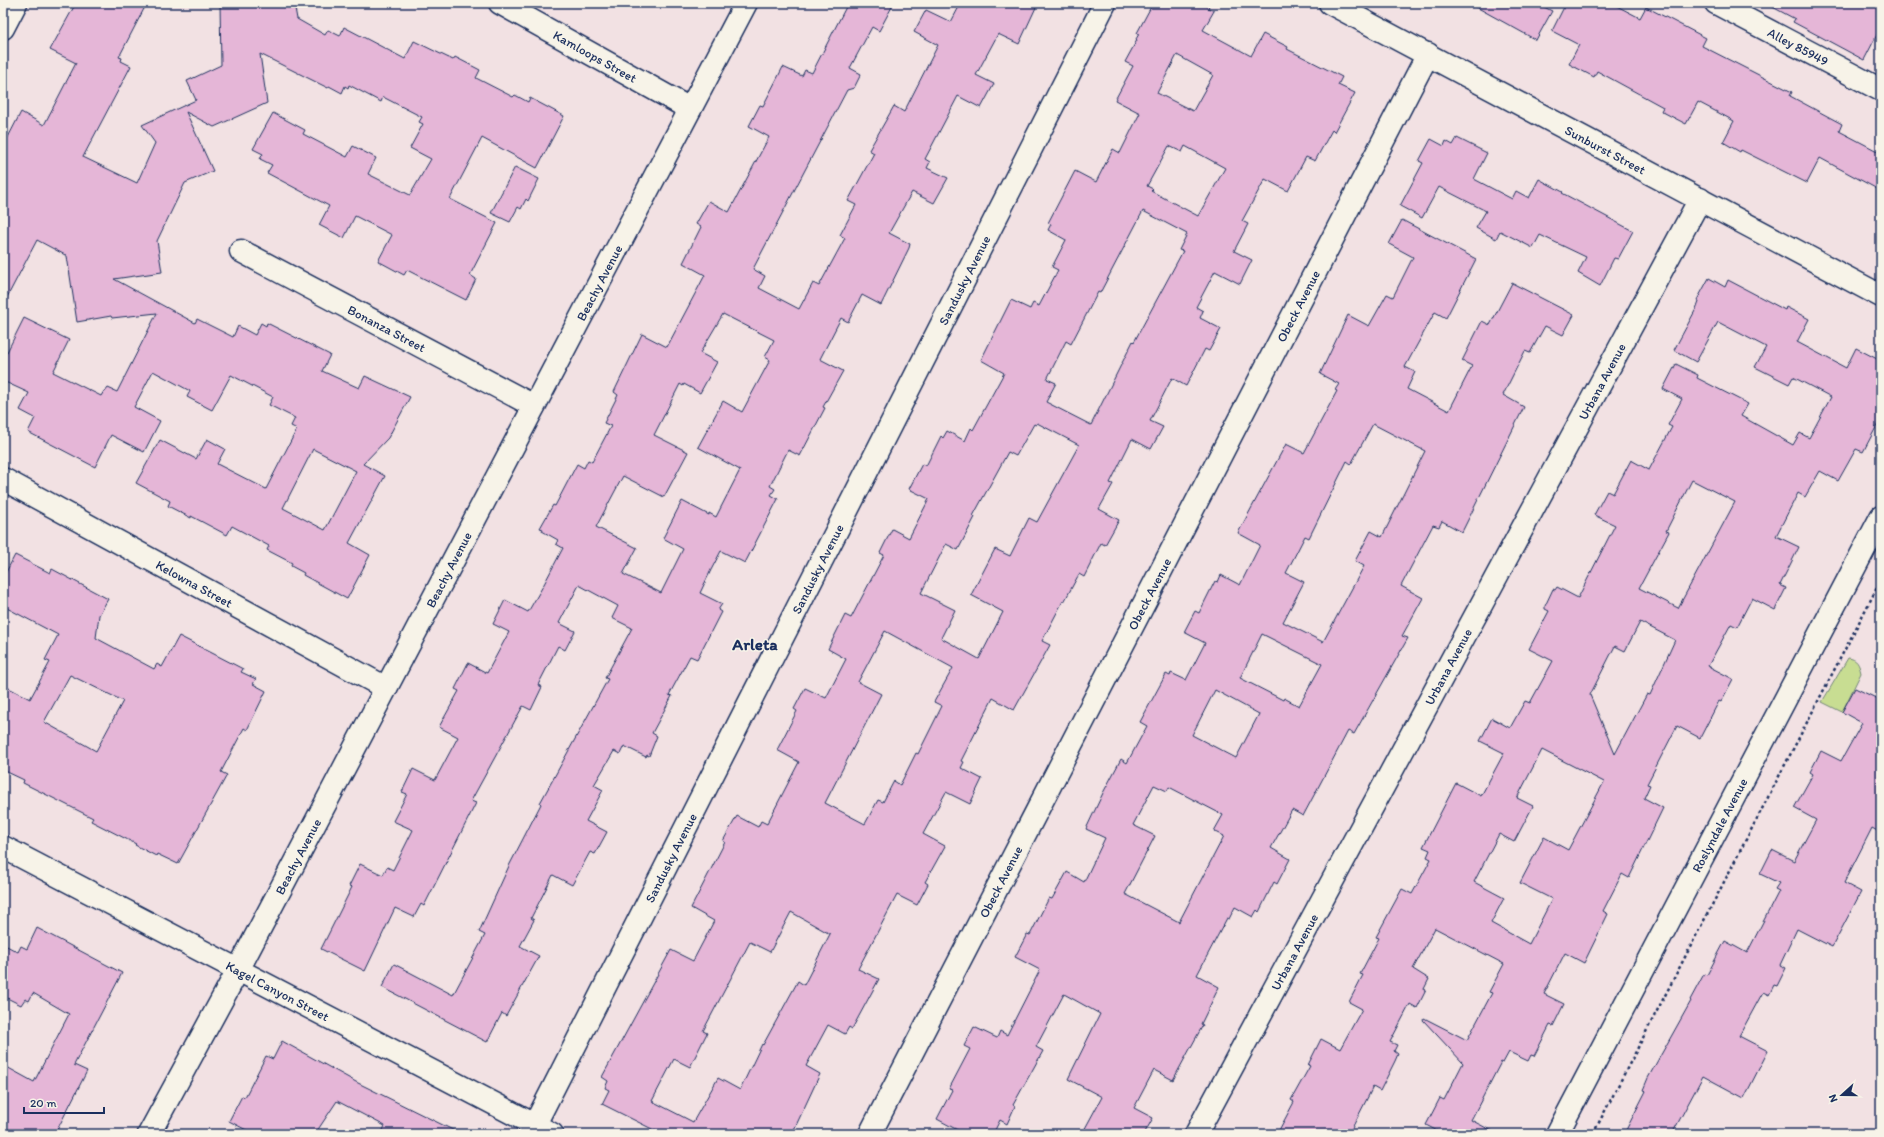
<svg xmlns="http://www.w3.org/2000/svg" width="1884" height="1137" viewBox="0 0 1884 1137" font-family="Itim,sans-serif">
<rect width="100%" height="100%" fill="#f2e1e3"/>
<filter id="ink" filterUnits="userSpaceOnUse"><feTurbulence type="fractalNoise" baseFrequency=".025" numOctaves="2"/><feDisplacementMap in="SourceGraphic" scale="8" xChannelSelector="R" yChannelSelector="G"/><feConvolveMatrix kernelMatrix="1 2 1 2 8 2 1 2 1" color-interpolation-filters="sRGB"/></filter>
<g filter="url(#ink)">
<path fill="#c8dd92" stroke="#728678" d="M 1848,658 C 1857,659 1859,664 1861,673 L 1842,712 L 1822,702 Z"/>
<g fill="#e5b6d7" stroke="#1b2f5e" fill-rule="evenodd">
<path d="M 76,3 L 147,3 L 119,57 L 122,58 L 121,61 L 131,66 L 83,157 L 137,183 L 155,143 L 142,125 L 196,100 L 187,81 L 221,65 L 220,3 L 294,3 L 297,19 L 325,35 L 328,30 L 340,36 L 344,27 L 405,59 L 414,41 L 453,60 L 455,57 L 480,70 L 476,78 L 513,97 L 515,95 L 528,102 L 530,98 L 564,116 L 537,168 L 482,138 L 450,199 L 497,223 L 470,275 L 476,279 L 466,300 L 407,270 L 404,275 L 378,261 L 392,235 L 355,216 L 344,238 L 319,225 L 329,206 L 267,173 L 272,165 L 260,159 L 263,154 L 253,149 L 273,113 L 305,130 L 303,134 L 347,157 L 353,146 L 376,158 L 368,174 L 410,195 L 431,159 L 410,148 L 423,124 L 419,122 L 422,117 L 383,97 L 381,102 L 349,85 L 348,88 L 345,86 L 342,93 L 329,86 L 328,88 L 260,54 L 267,103 L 214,127 L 186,112 L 213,171 L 185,183 L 157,241 L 162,272 L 114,279 L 195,323 L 197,319 L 233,337 L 238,326 L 255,335 L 261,323 L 266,326 L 267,323 L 330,355 L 322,371 L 359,388 L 365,376 L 410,397 L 388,438 L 363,464 L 385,476 L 349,543 L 370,555 L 347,599 L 303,575 L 304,573 L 291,566 L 292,563 L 267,550 L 269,546 L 232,526 L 227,535 L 191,516 L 191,518 L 168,506 L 170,501 L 136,483 L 160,440 L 196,459 L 207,439 L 225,449 L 217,464 L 266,489 L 297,429 L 291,426 L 295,418 L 269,405 L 273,397 L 231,375 L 212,410 L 187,397 L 190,391 L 153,371 L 134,407 L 160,421 L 144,452 L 111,435 L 95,467 L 28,432 L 35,418 L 20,410 L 29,393 L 3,381 L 3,360 L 24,318 L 69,340 L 53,372 L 101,396 L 104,391 L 105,392 L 108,388 L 117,392 L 157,313 L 112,318 L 111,316 L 77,322 L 67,256 L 37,240 L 3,305 L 3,147 L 21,112 L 44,125 L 76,63 L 50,50 ZM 313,449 L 356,471 L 325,530 L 283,508 Z"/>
<path d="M 848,3 L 894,3 L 879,31 L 872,27 L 850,68 L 861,74 L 854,88 L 847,90 L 753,269 L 765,276 L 759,288 L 799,309 L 813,283 L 819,286 L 845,238 L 840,235 L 856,205 L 848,201 L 874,153 L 869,150 L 894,106 L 904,112 L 938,45 L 914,32 L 926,10 L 951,22 L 961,3 L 1038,3 L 1019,44 L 998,34 L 976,75 L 994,84 L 981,108 L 958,96 L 925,159 L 930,162 L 927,168 L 948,178 L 934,203 L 912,192 L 889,233 L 910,244 L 909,248 L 881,305 L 862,295 L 848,322 L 841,318 L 820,359 L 843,371 L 823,407 L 825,408 L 800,456 L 788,450 L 770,486 L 775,489 L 771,495 L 778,499 L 745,563 L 721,551 L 711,570 L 700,593 L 722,604 L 718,610 L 721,612 L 697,659 L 690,656 L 669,695 L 672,696 L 652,733 L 657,736 L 649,756 L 647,755 L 646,757 L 624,746 L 620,754 L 614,751 L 594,785 L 603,790 L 586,821 L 607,832 L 595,854 L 590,852 L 572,885 L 553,875 L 531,918 L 534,920 L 520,946 L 539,956 L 506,1016 L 502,1013 L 487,1042 L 382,987 L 394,964 L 453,995 L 485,935 L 479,932 L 509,866 L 541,804 L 540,803 L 608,679 L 605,678 L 632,628 L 612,618 L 618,606 L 579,585 L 559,623 L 575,631 L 565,650 L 558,646 L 538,685 L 542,687 L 531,710 L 523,706 L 471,801 L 476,803 L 424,906 L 421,904 L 414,917 L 395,908 L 365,971 L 321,949 L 352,887 L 349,886 L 360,864 L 383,875 L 387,867 L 393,870 L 413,830 L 393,821 L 407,794 L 402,792 L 413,769 L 435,780 L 458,737 L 439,727 L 459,691 L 455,689 L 468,663 L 487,673 L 509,632 L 493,624 L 505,600 L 528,612 L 543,586 L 563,548 L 556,544 L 558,540 L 542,531 L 543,529 L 540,528 L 553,505 L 555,506 L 577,464 L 584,468 L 588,460 L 592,462 L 611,426 L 604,423 L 618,395 L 614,392 L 642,334 L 667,347 L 705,275 L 683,263 L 701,227 L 696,224 L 709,201 L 729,212 L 769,137 L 749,126 L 760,105 L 763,106 L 783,67 L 802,76 L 805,70 L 812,73 ZM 723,314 L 774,340 L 765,357 L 770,360 L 742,412 L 723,401 L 698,447 L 740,470 L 716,517 L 709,513 L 709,515 L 682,501 L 663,538 L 683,549 L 661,593 L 623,574 L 637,548 L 596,527 L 623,476 L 664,497 L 688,452 L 654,435 L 680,384 L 683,386 L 684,384 L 700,393 L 717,362 L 700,353 Z"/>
<path d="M 1153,3 L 1210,3 L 1208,8 L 1214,11 L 1203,30 L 1251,56 L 1263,34 L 1288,47 L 1287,49 L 1342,77 L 1338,85 L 1355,93 L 1334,132 L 1332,130 L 1315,161 L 1306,157 L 1288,191 L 1265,179 L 1242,221 L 1248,224 L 1234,251 L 1252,260 L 1240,284 L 1215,271 L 1196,307 L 1203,311 L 1200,318 L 1221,329 L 1209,351 L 1205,349 L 1186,386 L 1172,378 L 1150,421 L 1163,427 L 1151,449 L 1132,439 L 1110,483 L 1113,484 L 1099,509 L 1119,520 L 1105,545 L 1101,543 L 1084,577 L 1079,574 L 1064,602 L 1063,601 L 1042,641 L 1050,645 L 1014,710 L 993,698 L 961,761 L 964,762 L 961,768 L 982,779 L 970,804 L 946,792 L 923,834 L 945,846 L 925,882 L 928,884 L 917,905 L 897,895 L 858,969 L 879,979 L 852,1029 L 849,1027 L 845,1034 L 828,1025 L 806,1066 L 820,1074 L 792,1134 L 662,1134 L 602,1104 L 609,1090 L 605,1088 L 608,1081 L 602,1077 L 671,950 L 693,961 L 714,921 L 691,908 L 725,842 L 723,841 L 737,816 L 758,827 L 761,821 L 767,824 L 799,762 L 777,750 L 797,711 L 794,709 L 805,688 L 826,698 L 846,659 L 828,649 L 845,615 L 851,618 L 884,555 L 880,553 L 892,529 L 909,538 L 929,499 L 909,489 L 922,464 L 926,466 L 941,436 L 943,438 L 947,431 L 965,441 L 971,428 L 973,430 L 1004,373 L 981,360 L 1011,300 L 1030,309 L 1033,303 L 1039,306 L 1058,270 L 1052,267 L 1066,240 L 1048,230 L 1051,224 L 1048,223 L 1075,171 L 1096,182 L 1113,149 L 1120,153 L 1140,113 L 1115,100 L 1133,66 L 1125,62 L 1137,40 L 1136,39 L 1139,34 L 1137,33 ZM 1177,55 L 1213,75 L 1193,111 L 1157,93 ZM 1169,146 L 1182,152 L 1185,146 L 1225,168 L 1198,216 L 1151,191 L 1153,189 L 1147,186 ZM 1143,211 L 1187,234 L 1179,250 L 1183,251 L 1134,342 L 1133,341 L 1091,425 L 1046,402 L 1056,383 L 1047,379 L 1066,341 L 1071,344 L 1098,292 L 1100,293 ZM 1037,423 L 1079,445 L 1037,522 L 1029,518 L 1010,556 L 995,549 L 971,595 L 1003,612 L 979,659 L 941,638 L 955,610 L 921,593 L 946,544 L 958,550 L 975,517 L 973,516 L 1008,452 L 1016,456 L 1034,424 L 1036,425 ZM 885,631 L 953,668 L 934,702 L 942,706 L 918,754 L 916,753 L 900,785 L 894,781 L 883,802 L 878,800 L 865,824 L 825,803 L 881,694 L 858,682 ZM 791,912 L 830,934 L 804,985 L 798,981 L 763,1045 L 762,1044 L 740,1090 L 718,1078 L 693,1122 L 652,1101 L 674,1059 L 690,1067 L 707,1033 L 703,1031 L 750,942 L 770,952 Z"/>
<polygon points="1469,3 1536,3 1552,11 1536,40"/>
<polygon points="1566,3 1611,3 1640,18 1646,7 1706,38 1702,46 1792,92 1790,96 1842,124 1839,131 1881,153 1881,191 1820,158 1807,183 1741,150 1740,152 1723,142 1734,121 1698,102 1686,124 1661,111 1663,107 1597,71 1594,77 1569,64 1579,45 1552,31"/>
<polygon points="1765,3 1881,3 1881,27 1864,60 1793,22 1795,19"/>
<polygon points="1457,138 1487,153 1474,179 1512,199 1516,191 1529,198 1539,179 1563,192 1562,193 1633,231 1618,259 1614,258 1600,286 1578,273 1586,257 1540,235 1533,248 1500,231 1496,239 1476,228 1486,211 1439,187 1422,218 1400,206 1423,163 1419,161 1431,139 1444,146 1446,141 1453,145"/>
<polygon points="515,167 539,179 528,201 526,199 521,209 518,207 510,222 491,213"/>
<path d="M 1402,220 L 1476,259 L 1446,318 L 1435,312 L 1405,367 L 1415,372 L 1407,389 L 1449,411 L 1472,366 L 1462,361 L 1482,321 L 1490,325 L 1512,283 L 1574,315 L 1563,335 L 1545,326 L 1530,353 L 1525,351 L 1503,395 L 1524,407 L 1462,532 L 1442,521 L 1439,527 L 1433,525 L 1401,586 L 1423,598 L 1402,636 L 1408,638 L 1354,734 L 1348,731 L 1303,816 L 1292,810 L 1271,848 L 1290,859 L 1277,884 L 1274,882 L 1259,912 L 1257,910 L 1253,917 L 1235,907 L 1229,919 L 1227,918 L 1197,975 L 1219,987 L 1201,1024 L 1203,1025 L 1173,1080 L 1154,1070 L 1134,1108 L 1153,1118 L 1144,1134 L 1082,1134 L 1102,1097 L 1068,1079 L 1100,1014 L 1064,994 L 1036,1047 L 1043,1051 L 1013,1105 L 1015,1106 L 1007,1124 L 1000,1120 L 993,1134 L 965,1134 L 937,1119 L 952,1090 L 949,1089 L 970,1049 L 964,1046 L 974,1027 L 997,1038 L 1000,1031 L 1007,1035 L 1040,970 L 1015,957 L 1027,934 L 1030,935 L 1049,898 L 1052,899 L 1067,872 L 1084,882 L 1105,838 L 1086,829 L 1103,793 L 1121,759 L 1127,763 L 1147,726 L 1140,722 L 1166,674 L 1170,676 L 1171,673 L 1186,680 L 1205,643 L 1184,632 L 1195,611 L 1199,613 L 1215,581 L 1218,582 L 1221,575 L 1240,585 L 1260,545 L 1238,533 L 1286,444 L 1304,453 L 1337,391 L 1335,390 L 1339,384 L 1320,374 L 1348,315 L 1369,326 L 1387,294 L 1393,297 L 1413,257 L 1389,244 ZM 1373,424 L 1425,451 L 1382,537 L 1371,531 L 1355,561 L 1364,566 L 1323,642 L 1283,622 L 1304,582 L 1286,573 L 1305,536 L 1309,538 L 1347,461 L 1351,464 ZM 1262,634 L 1322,664 L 1299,706 L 1284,698 L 1283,700 L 1240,678 ZM 1215,690 L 1259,714 L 1236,758 L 1192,735 ZM 1154,785 L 1167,791 L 1169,787 L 1223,815 L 1214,831 L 1224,836 L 1179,922 L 1125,894 L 1155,836 L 1133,825 Z"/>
<path d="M 1709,278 L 1725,287 L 1728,280 L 1785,310 L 1786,307 L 1809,319 L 1797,342 L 1846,368 L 1856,348 L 1881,361 L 1881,418 L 1863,452 L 1856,449 L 1838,481 L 1820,471 L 1805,497 L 1798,493 L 1776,536 L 1799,547 L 1780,585 L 1786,588 L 1775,610 L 1752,598 L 1737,627 L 1731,624 L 1708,666 L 1733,679 L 1721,702 L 1719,701 L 1700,738 L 1677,726 L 1647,784 L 1650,785 L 1644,798 L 1663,808 L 1629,878 L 1622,874 L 1603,911 L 1608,914 L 1584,963 L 1565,953 L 1544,994 L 1564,1004 L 1553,1026 L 1550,1025 L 1534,1056 L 1531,1055 L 1528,1061 L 1509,1052 L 1503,1063 L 1501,1062 L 1471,1120 L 1498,1134 L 1443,1134 L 1426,1125 L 1440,1098 L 1444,1100 L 1463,1063 L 1423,1020 L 1424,1018 L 1467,1040 L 1492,993 L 1489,992 L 1504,964 L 1435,928 L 1413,969 L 1429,979 L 1424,989 L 1426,990 L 1417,1008 L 1410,1004 L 1390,1042 L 1397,1045 L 1394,1051 L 1398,1054 L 1395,1061 L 1380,1091 L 1373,1087 L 1349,1134 L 1277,1134 L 1294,1102 L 1291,1100 L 1310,1066 L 1308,1065 L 1321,1039 L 1340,1049 L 1362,1009 L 1349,1002 L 1363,975 L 1360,974 L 1379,938 L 1376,937 L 1402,889 L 1412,894 L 1431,859 L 1427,857 L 1430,850 L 1423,847 L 1456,783 L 1481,796 L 1504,753 L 1480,741 L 1492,718 L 1510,728 L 1525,701 L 1530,703 L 1553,661 L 1529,649 L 1549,611 L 1545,609 L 1545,606 L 1553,589 L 1555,590 L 1557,587 L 1578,598 L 1615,525 L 1594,515 L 1607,491 L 1613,494 L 1631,460 L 1649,470 L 1672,427 L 1668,425 L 1682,399 L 1663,389 L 1676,364 L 1698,375 L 1697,378 L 1748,404 L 1741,416 L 1793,445 L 1800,433 L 1809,438 L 1831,397 L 1793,377 L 1789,384 L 1755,367 L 1766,347 L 1718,322 L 1696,362 L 1674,350 L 1696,309 L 1699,301 L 1697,300 ZM 1692,480 L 1735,502 L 1678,608 L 1639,588 L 1669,532 L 1666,531 ZM 1640,622 L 1675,640 L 1650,695 L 1647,694 L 1615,754 L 1590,695 L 1615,646 L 1625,651 ZM 1542,750 L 1604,782 L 1568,850 L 1544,837 L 1520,883 L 1552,899 L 1529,944 L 1491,923 L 1504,898 L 1474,882 L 1499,834 L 1514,842 L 1533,806 L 1517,798 Z"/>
<path d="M 15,555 L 50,573 L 52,569 L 108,599 L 99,615 L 96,638 L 154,669 L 157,664 L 162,667 L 179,636 L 243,669 L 241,672 L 256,679 L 253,684 L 266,691 L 247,730 L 244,728 L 221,772 L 227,775 L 178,864 L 157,854 L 156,856 L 135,845 L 136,844 L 91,821 L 93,818 L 23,783 L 24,780 L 3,770 L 3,685 L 30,699 L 50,662 L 45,660 L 58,635 L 3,606 L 3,578 ZM 70,675 L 123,701 L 96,751 L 44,722 Z"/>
<polygon points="1855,688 1876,698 1881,689 1881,833 1872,828 1844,883 1861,892 1832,947 1797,929 1780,965 1786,968 1777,986 1774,985 1769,995 1763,992 1739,1036 1768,1051 1744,1098 1703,1076 1672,1134 1624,1134 1646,1091 1643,1090 1648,1078 1691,1001 1690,1000 1704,974 1707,975 1725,941 1747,953 1779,891 1775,889 1779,883 1760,874 1772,850 1794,861 1816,820 1794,808 1813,774 1810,772 1821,751 1841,761 1862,723 1842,712"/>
<polygon points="37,928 122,973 74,1065 87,1071 55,1134 3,1134 3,1065 34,1082 69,1014 33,993 29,1001 25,999 21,1005 3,996 3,944 18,952 21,946 27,949"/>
<polygon points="282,1041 356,1082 461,1134 381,1134 385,1126 337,1101 315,1134 254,1134 229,1121 242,1096 245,1097 266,1056 273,1059"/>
</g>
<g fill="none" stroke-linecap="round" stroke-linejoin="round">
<defs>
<g id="minor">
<path id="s1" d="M 500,3 L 690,109"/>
<path id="s2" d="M 1330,3 L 1881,296"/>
<path id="s3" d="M 1716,3 L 1881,90"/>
<polyline points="3,28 16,3"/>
<path id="s4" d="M 241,251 L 534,406"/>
<path id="s5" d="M 3,479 L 386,688"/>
<path id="s6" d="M 3,847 L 552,1134"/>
<path id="s7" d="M 149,1134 L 238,970 L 746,3"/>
<path id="s8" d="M 530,1134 L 1105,3"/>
<path id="s9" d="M 870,1134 L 1428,54"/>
<path id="s10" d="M 1196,1134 L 1700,199"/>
<path id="s11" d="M 1557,1134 L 1881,517"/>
</g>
</defs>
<use href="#minor" stroke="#1b2f5e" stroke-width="25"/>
<polyline stroke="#1b2f5e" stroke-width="2.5" stroke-dasharray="3 3" stroke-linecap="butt" points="1593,1134 1881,580"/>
<use href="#minor" stroke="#f7f3e8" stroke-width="22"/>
</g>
</g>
<g text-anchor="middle" stroke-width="3" stroke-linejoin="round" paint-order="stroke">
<g font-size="13" fill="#1b2f5e" stroke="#f7f3e8">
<text dy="5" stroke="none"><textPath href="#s3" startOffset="93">Alley 85949</textPath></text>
<text dy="5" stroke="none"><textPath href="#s1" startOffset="109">Kamloops Street</textPath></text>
<text dy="5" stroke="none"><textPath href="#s2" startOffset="312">Sunburst Street</textPath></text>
<text dy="5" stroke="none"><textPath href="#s8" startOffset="958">Sandusky Avenue</textPath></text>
<text dy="5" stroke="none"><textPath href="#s7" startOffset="963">Beachy Avenue</textPath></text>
<text dy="5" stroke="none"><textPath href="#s9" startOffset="932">Obeck Avenue</textPath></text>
<text dy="5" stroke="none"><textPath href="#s4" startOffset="165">Bonanza Street</textPath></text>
<text dy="5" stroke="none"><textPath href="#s10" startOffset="855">Urbana Avenue</textPath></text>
<text dy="5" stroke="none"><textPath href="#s7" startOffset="639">Beachy Avenue</textPath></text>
<text dy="5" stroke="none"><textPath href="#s8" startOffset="634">Sandusky Avenue</textPath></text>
<text dy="5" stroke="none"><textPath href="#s5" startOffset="218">Kelowna Street</textPath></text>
<text dy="5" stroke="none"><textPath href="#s9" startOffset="608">Obeck Avenue</textPath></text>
<text dy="5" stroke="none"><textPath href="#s10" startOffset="531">Urbana Avenue</textPath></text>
<text dy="5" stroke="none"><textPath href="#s11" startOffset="349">Roslyndale Avenue</textPath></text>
<text dy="5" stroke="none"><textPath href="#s7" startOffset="315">Beachy Avenue</textPath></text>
<text dy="5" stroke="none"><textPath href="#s8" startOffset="310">Sandusky Avenue</textPath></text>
<text dy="5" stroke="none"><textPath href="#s9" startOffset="284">Obeck Avenue</textPath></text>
<text dy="5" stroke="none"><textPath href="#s10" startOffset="207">Urbana Avenue</textPath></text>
<text dy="5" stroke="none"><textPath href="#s6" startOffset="310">Kagel Canyon Street</textPath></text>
</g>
<g font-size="17" font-weight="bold" fill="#1b2f5e" stroke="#f7f3e8">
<text x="755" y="650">Arleta</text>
</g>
</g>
<rect width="1884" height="1137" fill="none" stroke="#f7f3e8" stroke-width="16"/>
<rect x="8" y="8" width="1868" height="1121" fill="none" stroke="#1b2f5e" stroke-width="1.5" filter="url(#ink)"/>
<g transform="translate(1842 1095) rotate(249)" stroke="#f7f3e8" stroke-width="3" paint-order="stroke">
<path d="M0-3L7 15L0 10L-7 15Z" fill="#1b2f5e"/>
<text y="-6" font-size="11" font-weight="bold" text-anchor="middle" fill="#1b2f5e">N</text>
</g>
<path d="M24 1107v6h80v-6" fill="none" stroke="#1b2f5e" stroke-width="2"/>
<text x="30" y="1107" font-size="12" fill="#1b2f5e" stroke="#f7f3e8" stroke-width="3" paint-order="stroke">20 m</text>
</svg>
